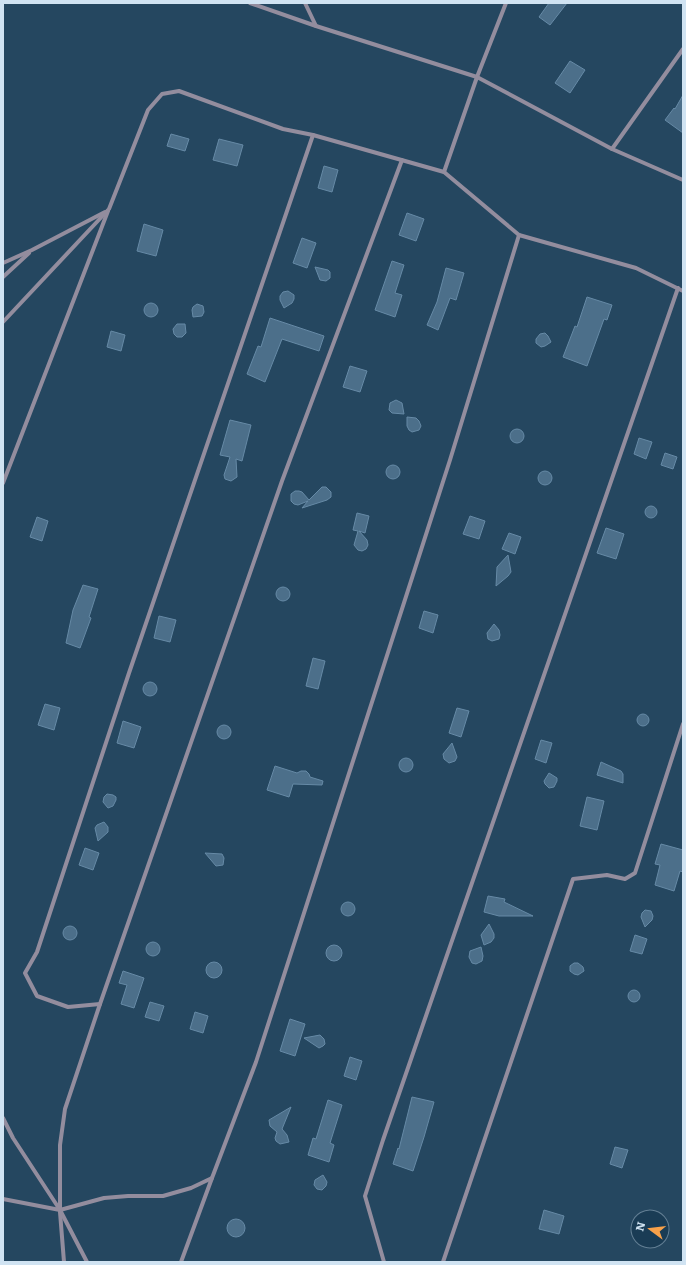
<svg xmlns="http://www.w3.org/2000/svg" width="686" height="1265" viewBox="0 0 686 1265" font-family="Literata,serif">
<rect width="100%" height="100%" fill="#254760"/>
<g fill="#4c6f8a" stroke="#668aa6">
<polygon points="549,3 567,3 550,25 539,17"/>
<polygon points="570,61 585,70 570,93 555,83"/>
<polygon points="683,95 683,133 665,120 674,108 675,109"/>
<polygon points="171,134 189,139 185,151 167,146"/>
<polygon points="219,139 243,145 237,166 213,160"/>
<polygon points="324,166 338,170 332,192 318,188"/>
<polygon points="407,213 424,219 416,241 399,235"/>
<polygon points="144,224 163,230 156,256 137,251"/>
<polygon points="302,238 316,243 307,268 293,263"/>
<polygon points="392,261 404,265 395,293 402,295 395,317 375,310"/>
<polygon points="315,267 328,270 330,272 330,278 326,281 320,280"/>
<polygon points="446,268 464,273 456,300 450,298 438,330 427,325 437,302"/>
<polygon points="288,291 294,295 294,299 292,303 284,308 280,300 280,296 283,292"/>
<polygon points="587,297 612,305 607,320 604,319 587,366 563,357 575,326 577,327"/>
<circle cx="151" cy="310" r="7"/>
<polygon points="197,304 203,306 204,312 202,316 193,317 192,310 193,307"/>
<polygon points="270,318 324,336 319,351 282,339 265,382 247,374 258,346 261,347"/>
<polygon points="177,324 185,324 186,333 182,337 177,337 174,334 173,329"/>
<polygon points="111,331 125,335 121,351 107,347"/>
<polygon points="545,333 548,336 551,342 545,346 541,347 536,343 536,339 540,334"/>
<polygon points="350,366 367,371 360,392 343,387"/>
<polygon points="396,400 402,403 404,414 392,413 389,410 390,403"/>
<polygon points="407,417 416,418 419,421 421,426 419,430 412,432 409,430 407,426"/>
<polygon points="230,420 251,425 242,461 236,459 237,477 231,481 225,479 224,475 230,457 220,455"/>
<circle cx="517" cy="436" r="7"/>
<polygon points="639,438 652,442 646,459 634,454"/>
<polygon points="665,453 677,457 673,469 661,465"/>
<circle cx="393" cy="472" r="7"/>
<circle cx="545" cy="478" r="7"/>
<polygon points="322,487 326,487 331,492 331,497 327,500 302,508 308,501 298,505 294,504 291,501 291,494 295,491 299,491 302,492 309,500"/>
<circle cx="651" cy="512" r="6"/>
<polygon points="357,513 369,516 365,533 359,531 367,540 368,545 366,549 362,551 358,550 354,545 358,531 353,530"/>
<polygon points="470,516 485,521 479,539 463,534"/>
<polygon points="37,517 48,521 42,541 30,537"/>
<polygon points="606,528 624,534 616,559 597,553"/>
<polygon points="509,533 521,537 515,554 502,549"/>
<polygon points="508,555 511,572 508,576 496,586 497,567"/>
<polygon points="83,585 98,589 89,617 91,618 80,648 66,643 73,610"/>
<circle cx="283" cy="594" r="7"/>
<polygon points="424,611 438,615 433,633 419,628"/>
<polygon points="159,616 176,620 170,642 154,638"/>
<polygon points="494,624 499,630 500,635 499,639 492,641 488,639 487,633"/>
<polygon points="313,658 325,661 318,689 306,686"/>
<circle cx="150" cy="689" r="7"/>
<polygon points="45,704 60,708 54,730 38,725"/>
<polygon points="457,708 469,711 461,737 449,733"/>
<circle cx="643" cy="720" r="6"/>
<polygon points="123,721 141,727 134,748 117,743"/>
<circle cx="224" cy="732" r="7"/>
<polygon points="541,740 552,743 546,763 535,759"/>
<polygon points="452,743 457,757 455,761 449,763 444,759 443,754"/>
<circle cx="406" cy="765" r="7"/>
<polygon points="601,762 621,771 623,774 623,783 597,775"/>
<polygon points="275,766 297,773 301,771 306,771 309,774 310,777 323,781 322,785 293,784 289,797 267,790"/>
<polygon points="549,773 557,778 557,781 554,787 549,788 545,784 544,781"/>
<polygon points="107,794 113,795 116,797 116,800 113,806 108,808 103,802 104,797"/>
<polygon points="587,797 604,801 597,830 580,826"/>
<polygon points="104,822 108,827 108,832 98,841 95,828 97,825"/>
<polygon points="661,844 683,850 683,872 680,871 674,891 655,885 660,865 655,864"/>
<polygon points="85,848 99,853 93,870 79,865"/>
<polygon points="205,853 222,854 224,858 223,865 216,866"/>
<polygon points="488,896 505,899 504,902 533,916 499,916 484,912"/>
<circle cx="348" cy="909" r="7"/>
<polygon points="645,910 651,911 653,916 652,920 645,927 641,917 642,913"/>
<polygon points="489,924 494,934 494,938 491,942 484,945 481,935"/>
<circle cx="70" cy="933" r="7"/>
<polygon points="635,935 647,939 642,954 630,951"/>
<circle cx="153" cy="949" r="7"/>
<circle cx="334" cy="953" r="8"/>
<polygon points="481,947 483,956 482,961 476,964 472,963 469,957 470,951"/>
<circle cx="214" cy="970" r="8"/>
<polygon points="574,963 578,963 583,967 584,971 578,975 574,974 570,971 570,966"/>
<polygon points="123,971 144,978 134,1008 121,1004 127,985 119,983"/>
<circle cx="634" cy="996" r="6"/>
<polygon points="150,1002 164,1006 159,1021 145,1017"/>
<polygon points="195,1012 208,1016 203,1033 190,1029"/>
<polygon points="290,1019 305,1024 295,1056 280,1051"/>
<polygon points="320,1035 324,1039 325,1044 323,1046 319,1048 304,1038"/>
<polygon points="350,1057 362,1061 356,1080 344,1076"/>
<polygon points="412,1097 434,1102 424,1137 413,1171 393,1164 398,1148 399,1149"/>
<polygon points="328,1100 342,1105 330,1143 334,1145 329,1162 308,1155 313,1138 316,1139"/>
<polygon points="291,1107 282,1129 287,1135 289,1142 280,1144 276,1141 275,1138 277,1132 270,1126 269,1120"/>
<polygon points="615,1147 628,1150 622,1168 610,1164"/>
<polygon points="323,1175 327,1182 326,1186 322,1190 317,1189 314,1185 315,1180"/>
<polygon points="544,1210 564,1216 559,1234 539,1229"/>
<circle cx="236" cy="1228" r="9"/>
</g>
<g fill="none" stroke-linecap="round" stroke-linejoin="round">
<g stroke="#938d9e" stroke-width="4">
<polyline points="250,3 316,26 477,77 612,149 683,180"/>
<polyline points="305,3 316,26"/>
<polyline points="612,149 683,49"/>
<polyline points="402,160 282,481 100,1004 65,1109 60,1145 60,1210 104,1198 128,1196 163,1196 191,1188 212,1178 256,1062 450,460 519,235"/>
<polyline points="444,172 477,77 506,3"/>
<polyline points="3,263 32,250 105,212"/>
<polyline points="3,277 29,253"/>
<polyline points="3,322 109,209 148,110 162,94 179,91 283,129 313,135 444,172 519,235 636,268 683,291"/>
<polyline points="3,483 108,211"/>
<polyline points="100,1004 68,1007 37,996 25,973 37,952 129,673 313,135"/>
<polyline points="3,1118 13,1138 60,1210 87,1262"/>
<polyline points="3,1199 60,1210"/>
<polyline points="60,1212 64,1262"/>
<polyline points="181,1262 212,1178"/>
<polyline points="384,1262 365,1196 383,1140 678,288"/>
<polyline points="443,1262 573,879 607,875 625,879 635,873 683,724"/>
</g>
</g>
<rect width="686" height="1265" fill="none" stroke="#d0e3f2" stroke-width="8"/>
<g transform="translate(650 1229) rotate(285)"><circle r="19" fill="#1a3c55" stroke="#637f94"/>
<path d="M0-3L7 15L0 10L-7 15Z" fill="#f8a14a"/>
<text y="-6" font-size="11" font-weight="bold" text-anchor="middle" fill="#d0e3f2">N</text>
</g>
</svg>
